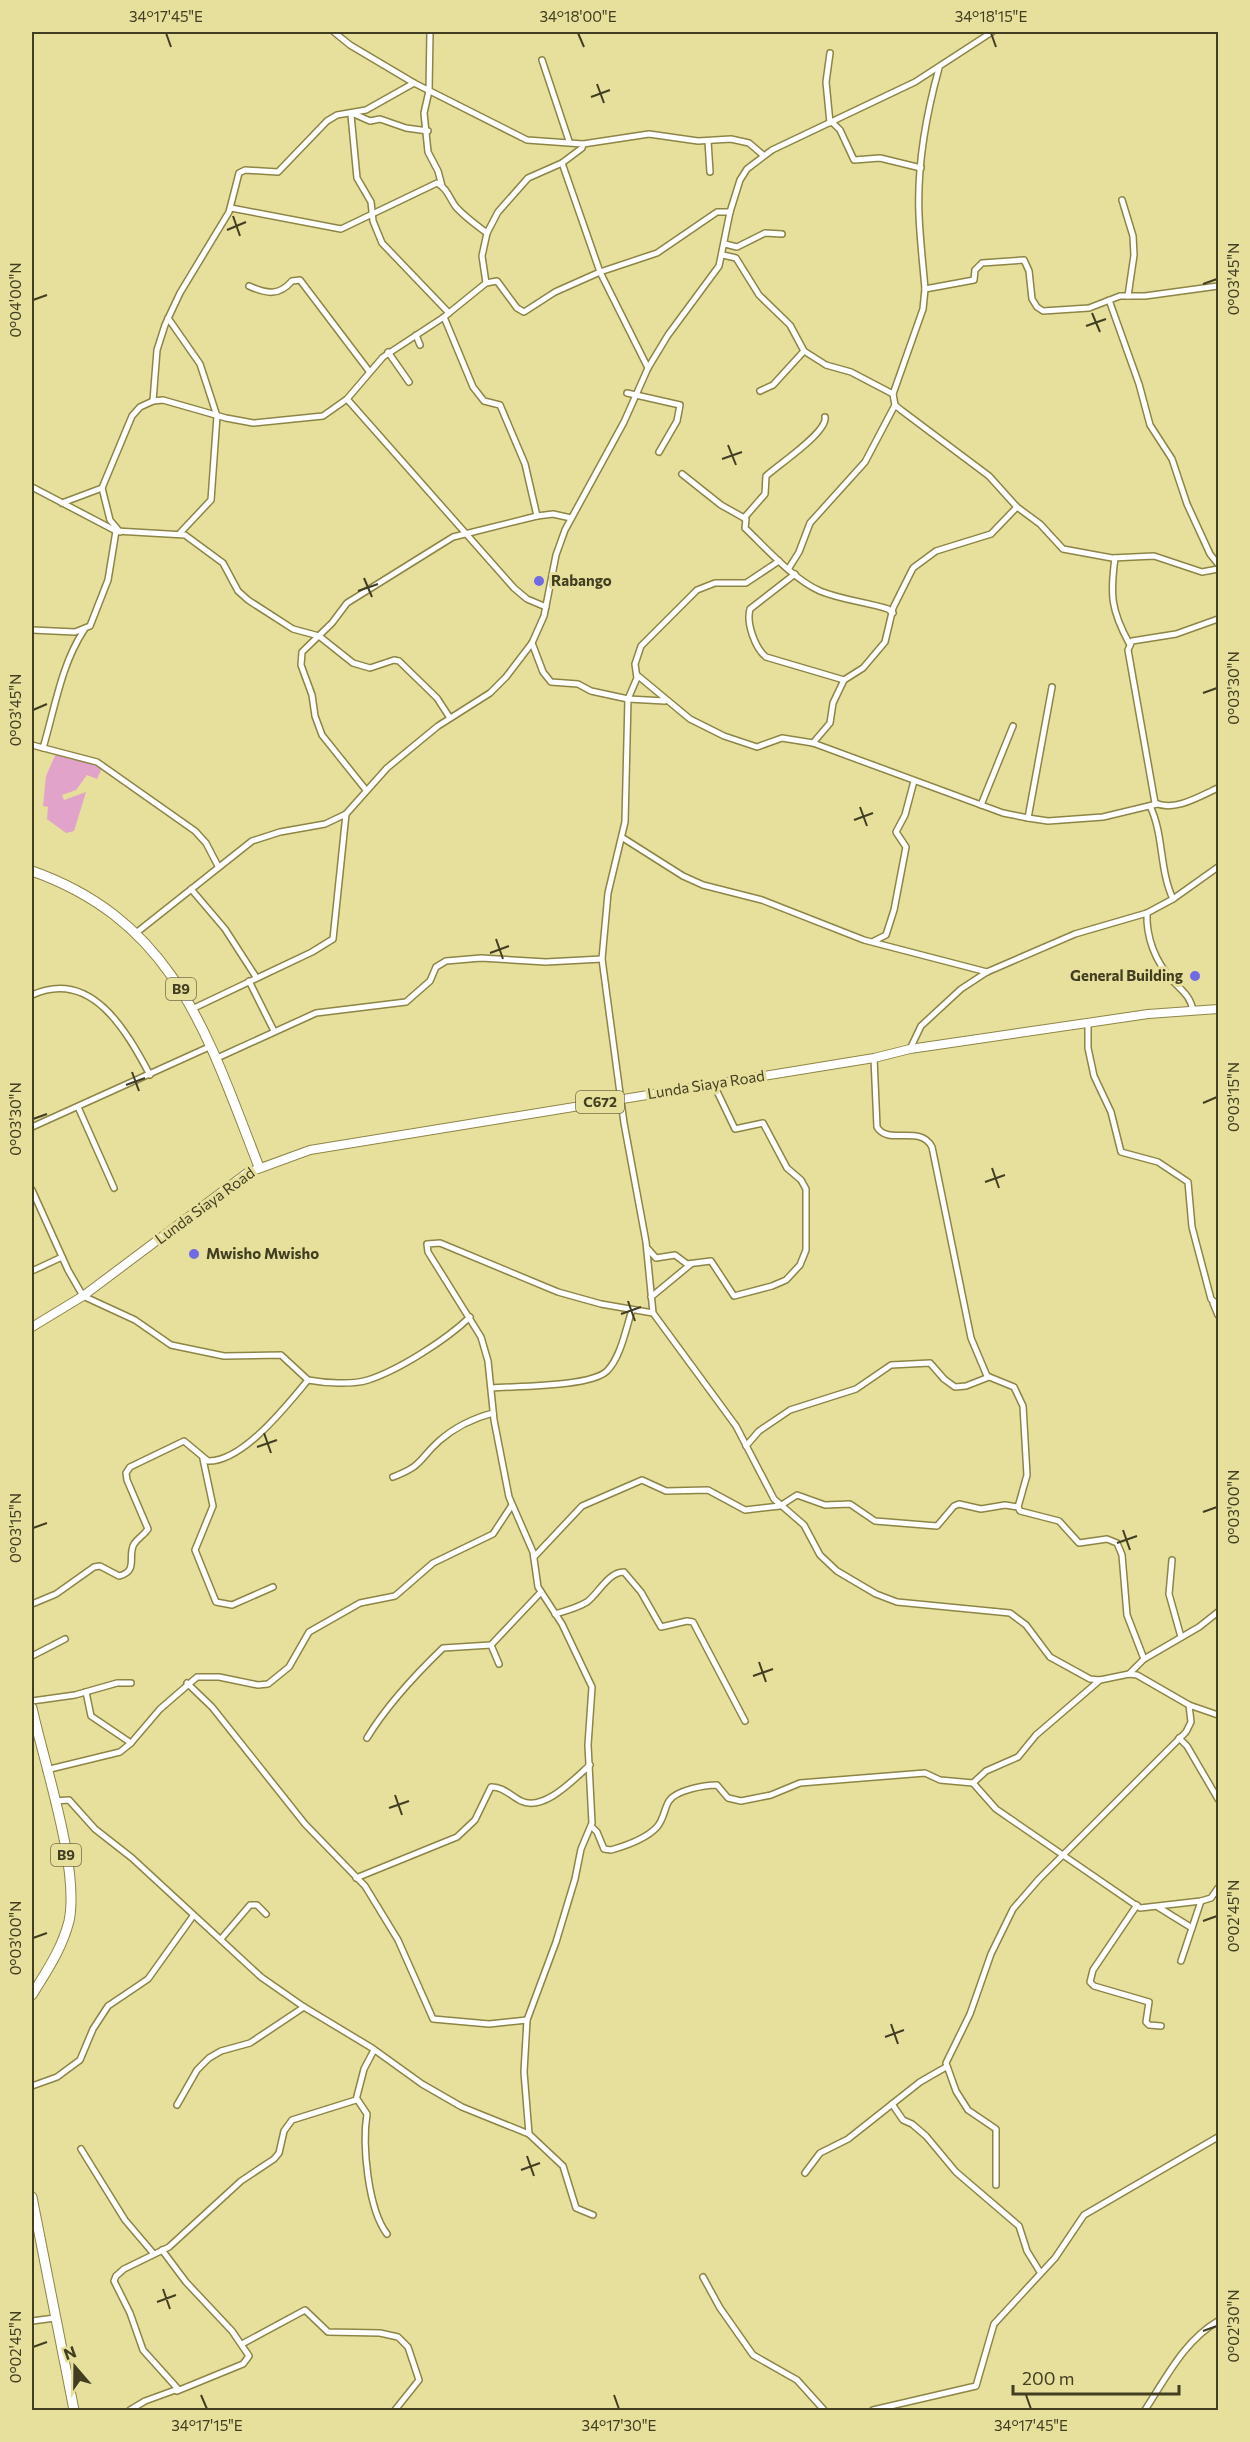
<svg xmlns="http://www.w3.org/2000/svg" width="1250" height="2442" viewBox="0 0 1250 2442" font-family="Commissioner,sans-serif">
<rect width="100%" height="100%" fill="#e7df9c"/>
<polygon fill="#e1a3c9" points="58,749 102,768 97,779 87,775 76,790 62,795 64,800 86,792 74,831 66,833 47,819 48,807 43,806 46,776"/>
<g fill="none" stroke-linecap="round" stroke-linejoin="round">
<defs>
<g id="street">
<polyline points="334,32 350,45 414,83 527,140 583,144 649,134 698,141 731,139 749,143 763,155"/>
<polyline points="430,32 429,91 424,113 428,152 438,171 442,186"/>
<polyline points="830,53 826,82 830,123"/>
<polyline points="542,60 569,141"/>
<polyline points="354,114 370,121 380,119 406,128 428,131"/>
<polyline points="351,115 357,178 371,202 373,221 382,243 449,313"/>
<polyline points="832,122 840,130 854,160 880,158 921,168"/>
<polyline points="708,141 710,172"/>
<polyline points="562,163 600,272 648,368"/>
<polyline points="1122,200 1133,236 1134,255 1128,296"/>
<path d="M 231,208 L 341,229 L 437,183 C 448,189 449,198 456,207 C 465,217 476,225 487,233"/>
<polyline points="725,244 737,247 765,233 782,234"/>
<polyline points="723,255 736,258 759,295 790,325 804,351 826,365 851,372 893,394 923,309 925,289 974,280 975,270 982,263 1024,260 1029,271 1032,299 1037,307 1043,311 1089,308 1120,296 1145,296 1218,286"/>
<polyline points="486,283 497,281 517,308 524,312 555,292 600,272 657,253 717,212 730,212"/>
<path d="M 249,286 C 267,294 279,296 292,281 L 300,280 L 369,371"/>
<path d="M 925,289 C 923,265 920,240 919,215 C 917,167 926,115 939,68"/>
<polyline points="1109,300 1139,384 1150,425 1172,459 1187,504 1210,554 1218,564"/>
<polyline points="444,317 473,387 484,401 500,405 525,464 537,516"/>
<polyline points="168,318 200,364 217,416 211,500 180,533"/>
<polyline points="416,335 420,345"/>
<polyline points="388,352 409,382"/>
<polyline points="760,391 773,385 804,351"/>
<polyline points="627,393 680,405 677,421 659,452"/>
<polyline points="893,394 895,405 901,410 989,476 1017,507 1040,524 1063,549 1112,558 1154,556 1202,572 1218,569"/>
<polyline points="347,399 514,588 527,599 546,607"/>
<polyline points="153,401 157,350 165,325 180,293 229,212 239,173 245,170 278,172 327,121 337,115 366,110 414,83"/>
<path d="M 682,474 L 721,505 L 746,519 L 745,528 C 766,548 793,579 820,591 C 842,600 866,602 888,609 L 893,613"/>
<polyline points="32,487 116,531 185,535 223,563 238,591 248,600 293,629 319,636 353,663 370,668 394,660 399,661 437,698 450,718"/>
<polyline points="62,503 102,488"/>
<path d="M 744,518 L 765,494 L 766,476 C 778,465 828,432 825,417"/>
<polyline points="120,532 110,520 102,488 132,416 140,407 153,401 163,400 226,418 253,423 323,416 347,399 383,357 444,317 486,283 482,256 487,233 498,212 528,178 562,163 582,148 583,144"/>
<path d="M 1115,558 C 1110,595 1111,610 1129,643"/>
<polyline points="779,561 746,583 715,583 697,590 641,646 635,664 637,678 628,699 625,822 608,893 602,959 624,1123 646,1242 653,1313 736,1426 774,1499 804,1525 820,1555 837,1571 876,1594 897,1602 1010,1613 1026,1625 1050,1657 1090,1679 1100,1680 1129,1674 1137,1675 1189,1705 1218,1715"/>
<polyline points="789,568 799,552 810,523 865,462 895,405"/>
<path d="M 795,574 L 750,609 C 746,623 755,648 766,657 L 844,680"/>
<path d="M 1218,619 L 1176,634 L 1132,641 L 1128,650 L 1155,803 C 1175,812 1200,796 1218,788"/>
<polyline points="32,630 75,632 90,626 108,580 116,531"/>
<polyline points="532,643 543,672 551,682 578,684 591,691 628,699 665,701"/>
<polyline points="637,675 690,719 724,736 757,747 782,738 813,743 1003,813 1028,818 1048,821 1103,817 1157,804"/>
<polyline points="813,743 830,723 833,703 844,680 863,668 885,642 893,608 913,568 936,551 991,534 1017,507"/>
<polyline points="32,745 97,762 195,831 206,843 218,866"/>
<path d="M 43,748 C 55,708 61,665 84,630"/>
<polyline points="366,790 322,735 315,716 312,695 301,665 302,652 332,623 347,603 453,537 537,516 553,514 571,518"/>
<polyline points="981,805 1013,726"/>
<path d="M 1150,806 C 1164,835 1159,869 1173,899"/>
<polyline points="1028,818 1052,687"/>
<polyline points="623,838 683,876 703,885 762,900 864,940 987,972"/>
<polyline points="191,889 225,929 256,977"/>
<path d="M 1147,913 C 1146,937 1155,961 1172,980 C 1181,990 1191,996 1193,1011"/>
<polyline points="136,933 252,841 280,832 325,824 346,814 387,768 438,726 490,693 506,677 532,643 544,616 556,555 565,530 624,422 648,368 668,335 719,266 730,212 740,180 747,169 772,150 915,82 992,32"/>
<polyline points="874,941 886,935 894,910 906,847 896,832 905,815 914,781"/>
<polyline points="249,981 274,1031"/>
<path d="M 32,995 C 91,968 126,1030 150,1075"/>
<polyline points="192,1009 312,952 333,939 346,814"/>
<polyline points="1088,1023 1088,1048 1094,1076 1111,1112 1121,1152 1158,1162 1188,1182 1192,1227 1211,1299 1218,1305"/>
<polyline points="910,1049 921,1026 961,989 987,972 1075,934 1147,913 1173,899 1218,867"/>
<path d="M 874,1058 L 877,1127 C 888,1146 920,1124 932,1147 L 971,1338 L 987,1376 L 1014,1387 L 1023,1406 L 1027,1475 L 1018,1507 L 1020,1511 L 1059,1521 L 1079,1543 L 1107,1539 L 1117,1543 L 1122,1555 L 1127,1615 L 1144,1659"/>
<polyline points="215,1059 316,1013 406,1002 430,981 436,967 446,961 481,958 546,962 602,959"/>
<polyline points="78,1107 114,1188"/>
<polyline points="32,1127 209,1047"/>
<path d="M 32,1190 L 68,1270 L 83,1296 L 135,1320 L 171,1345 L 224,1356 L 281,1355 L 308,1380 C 324,1383 352,1385 368,1380 C 399,1370 446,1340 470,1317"/>
<polyline points="648,1249 656,1258 675,1255 687,1264 711,1261 734,1296 772,1286 786,1280 800,1265 806,1250 806,1189 801,1180 787,1168 763,1123 735,1129 713,1083"/>
<polyline points="32,1271 62,1257"/>
<polyline points="651,1297 691,1264"/>
<polyline points="1213,1303 1218,1315"/>
<path d="M 492,1388 C 517,1386 590,1387 607,1371 C 621,1357 626,1328 632,1310"/>
<polyline points="746,1446 759,1431 790,1410 856,1389 891,1365 930,1363 944,1379 955,1387 966,1386 989,1377"/>
<polyline points="203,1459 213,1506 195,1550 216,1602 232,1605 273,1587"/>
<path d="M 393,1477 C 424,1465 418,1460 439,1441 C 455,1427 474,1418 493,1413"/>
<polyline points="534,1557 582,1506 642,1480 666,1491 708,1490 745,1510 780,1506 797,1495 825,1505 850,1504 875,1521 937,1526 954,1506 959,1504 981,1509 1005,1505 1018,1507"/>
<polyline points="1172,1560 1169,1594 1181,1637"/>
<path d="M 32,1604 L 56,1594 L 94,1567 L 100,1566 L 119,1576 C 139,1571 127,1556 134,1544 C 138,1538 144,1535 148,1529 L 127,1480 L 126,1473 L 130,1467 L 184,1441 L 208,1461 C 243,1462 287,1405 308,1380"/>
<path d="M 555,1614 C 566,1611 577,1608 587,1602 C 599,1593 608,1572 624,1572 L 641,1592 L 661,1627 L 687,1621 L 693,1622 L 745,1721"/>
<polyline points="32,1656 65,1639"/>
<polyline points="499,1664 491,1645 541,1592"/>
<polyline points="1129,1674 1144,1659 1199,1627 1218,1612"/>
<polyline points="187,1683 212,1707 305,1824 365,1886 398,1940 433,2019 489,2024 527,2020"/>
<polyline points="86,1692 91,1716 131,1743"/>
<polyline points="32,1701 75,1695 117,1683 131,1683"/>
<path d="M 367,1738 C 387,1705 415,1675 443,1648 L 491,1645"/>
<polyline points="1179,1738 1187,1746 1218,1799"/>
<polyline points="46,1770 120,1752 131,1743 160,1709 197,1677 219,1677 258,1685 268,1684 289,1667 309,1632 360,1603 395,1596 433,1563 493,1534 512,1505"/>
<polyline points="973,1783 986,1771 1018,1757 1036,1735 1100,1680"/>
<polyline points="54,1801 69,1800 95,1829 132,1858 261,1977 304,2007 372,2048 422,2084 462,2107 529,2134"/>
<path d="M 591,1826 L 597,1832 L 604,1849 L 611,1850 C 625,1846 647,1838 657,1827 C 664,1819 664,1809 669,1801 C 676,1790 705,1785 717,1785 L 728,1798 L 741,1801 L 771,1795 L 800,1783 L 925,1773 L 940,1780 L 973,1783 L 996,1809 L 1140,1908 L 1201,1901"/>
<path d="M 356,1878 L 457,1837 L 475,1820 L 491,1787 C 502,1786 511,1796 521,1801 C 544,1812 574,1779 590,1765"/>
<polyline points="1137,1905 1093,1970 1090,1982 1094,1986 1149,2002 1146,2022 1149,2025 1161,2026"/>
<polyline points="1158,1907 1192,1928"/>
<polyline points="221,1939 250,1905 257,1905 266,1914"/>
<polyline points="1181,1961 1201,1901 1211,1898 1218,1888"/>
<polyline points="32,2086 57,2077 80,2060 93,2029 108,2006 148,1979 193,1916"/>
<path d="M 357,2099 L 367,2114 C 362,2145 368,2209 387,2234"/>
<polyline points="892,2104 903,2120 912,2124 926,2136 956,2172 1019,2226 1027,2251 1040,2272"/>
<polyline points="177,2105 197,2070 209,2058 221,2051 250,2043 304,2007"/>
<polyline points="81,2149 125,2220 153,2253"/>
<polyline points="805,2173 820,2153 848,2139 920,2082 946,2067"/>
<polyline points="996,2185 996,2129 968,2110 956,2091 946,2063 970,2014 991,1954 1013,1909 1039,1879 1186,1732 1191,1722 1189,1705"/>
<polyline points="593,2215 576,2208 563,2166 529,2134 524,2072 527,2020 556,1942 575,1879 581,1849 592,1823 588,1745 592,1687 562,1624 538,1587 533,1552 509,1497 494,1420 488,1361 481,1337 428,1252 427,1244 440,1243 558,1292 601,1304 653,1313"/>
<polyline points="162,2250 186,2282 232,2331 249,2356 243,2364 177,2391"/>
<polyline points="703,2277 720,2308 753,2355 797,2380 824,2410"/>
<polyline points="32,2321 55,2318"/>
<polyline points="242,2344 305,2310 328,2332 380,2333 398,2337 408,2347 419,2380 395,2410"/>
<polyline points="130,2410 145,2401 178,2389 143,2350 130,2313 114,2281 116,2276 124,2269 169,2247 241,2181 274,2159 279,2153 284,2131 292,2120 356,2100 364,2069 374,2050"/>
<polyline points="873,2410 976,2386 994,2324 1055,2258 1084,2215 1218,2137"/>
<path d="M 1145,2410 C 1166,2378 1184,2341 1218,2321"/>
</g>
<polyline id="primary" points="32,1327 83,1296 247,1173 310,1150 874,1058 910,1049 1148,1014 1218,1009"/>
<g id="highway">
<path d="M 32,871 C 176,922 208,1037 259,1167"/>
<path d="M 32,1708 C 44,1763 80,1869 69,1921 C 62,1949 46,1972 32,1995"/>
<polyline points="32,2197 74,2410"/>
</g>
</defs>
<use href="#street" stroke="#8d8545" stroke-width="8"/>
<use href="#primary" stroke="#8d8545" stroke-width="10"/>
<use href="#highway" stroke="#8d8545" stroke-width="11"/>
<use href="#street" stroke="#fff" stroke-width="5"/>
<use href="#primary" stroke="#fff" stroke-width="8"/>
<use href="#highway" stroke="#fff" stroke-width="9"/>
</g>
<path fill="none" stroke="#413e22" stroke-width="2" d="M 166,33 L 171,47M 578,33 L 584,47M 991,33 L 996,47M 597,84 L 604,103M 591,97 L 610,90M 233,216 L 240,236M 227,230 L 246,222M 1203,284 L 1217,279M 33,300 L 47,295M 1092,313 L 1100,332M 1086,326 L 1106,319M 728,445 L 736,465M 722,459 L 742,452M 364,578 L 372,597M 358,591 L 378,584M 1203,693 L 1217,688M 33,710 L 47,704M 860,807 L 867,826M 854,820 L 873,813M 496,939 L 503,959M 490,953 L 509,946M 132,1072 L 139,1091M 126,1085 L 145,1078M 1203,1103 L 1217,1097M 33,1119 L 47,1114M 992,1168 L 999,1188M 985,1182 L 1005,1175M 628,1301 L 635,1321M 621,1314 L 641,1307M 264,1433 L 271,1453M 257,1447 L 277,1440M 1203,1512 L 1217,1507M 33,1528 L 47,1523M 1123,1530 L 1130,1550M 1117,1543 L 1137,1536M 759,1662 L 766,1682M 753,1676 L 773,1669M 395,1795 L 402,1815M 389,1808 L 409,1801M 1203,1921 L 1217,1916M 33,1938 L 47,1933M 891,2024 L 898,2044M 885,2037 L 904,2030M 527,2156 L 534,2176M 521,2170 L 540,2163M 163,2289 L 170,2309M 157,2302 L 176,2295M 1203,2331 L 1217,2326M 33,2347 L 47,2342M 201,2395 L 207,2409M 614,2395 L 619,2409M 1026,2395 L 1031,2409"/>
<g fill="#726ae4" stroke="#e7df9c" stroke-width="2">
<circle cx="539" cy="581" r="6"/>
<circle cx="1195" cy="976" r="6"/>
<circle cx="194" cy="1254" r="6"/>
</g>
<g text-anchor="middle" stroke-width="6" stroke-linejoin="round" paint-order="stroke">
<g fill="#e7df9c" stroke="#736e47" stroke-width="1.5">
<rect x="166" y="978" width="30" height="22" rx="4.5"/>
<rect x="576" y="1091" width="48" height="22" rx="4.5"/>
<rect x="51" y="1844" width="30" height="22" rx="4.5"/>
</g>
<g font-size="14" font-weight="bold" fill="#413e22">
<text x="181" y="994">B9</text>
<text x="600" y="1107">C672</text>
<text x="66" y="1860">B9</text>
</g>
<g font-size="15" font-weight="bold" fill="#413e22" stroke="#e7df9c" text-anchor="start">
<text x="551" y="586">Rabango</text>
<text x="1183" y="981" text-anchor="end">General Building</text>
<text x="206" y="1259">Mwisho Mwisho</text>
</g>
<g font-size="15" fill="#413e22" stroke="#e7df9c">
<text transform="translate(706 1085) rotate(-9)" y="5">Lunda Siaya Road</text>
<text transform="translate(205 1206) rotate(-36)" y="5">Lunda Siaya Road</text>
</g>
</g>
<rect width="1250" height="2442" fill="none" stroke="#e7df9c" stroke-width="66"/>
<g transform="translate(75 2367) rotate(340)" stroke="#e7df9c" stroke-width="4.5" paint-order="stroke">
<path d="M0-4.5L10 22L0 15L-10 22Z" fill="#413e22"/>
<text y="-9" font-size="16" font-weight="bold" text-anchor="middle" fill="#413e22">N</text>
</g>
<path d="M1013 2385v9h166v-9" fill="none" stroke="#413e22" stroke-width="3"/>
<text x="1022" y="2385" font-size="18" fill="#413e22" stroke="#e7df9c" stroke-width="4.5" paint-order="stroke">200 m</text>
<rect x="33" y="33" width="1184" height="2376" fill="none" stroke="#413e22" stroke-width="2"/>
<g font-size="15" text-anchor="middle" fill="#413e22">
<text x="166" y="22">34°17'45"E</text>
<text x="578" y="22">34°18'00"E</text>
<text x="991" y="22">34°18'15"E</text>
<text transform="translate(1234 279) rotate(-90)" y="5">0°03'45"N</text>
<text transform="translate(16 300) rotate(-90)" y="5">0°04'00"N</text>
<text transform="translate(1234 688) rotate(-90)" y="5">0°03'30"N</text>
<text transform="translate(16 710) rotate(-90)" y="5">0°03'45"N</text>
<text transform="translate(1234 1097) rotate(-90)" y="5">0°03'15"N</text>
<text transform="translate(16 1119) rotate(-90)" y="5">0°03'30"N</text>
<text transform="translate(1234 1507) rotate(-90)" y="5">0°03'00"N</text>
<text transform="translate(16 1528) rotate(-90)" y="5">0°03'15"N</text>
<text transform="translate(1234 1916) rotate(-90)" y="5">0°02'45"N</text>
<text transform="translate(16 1938) rotate(-90)" y="5">0°03'00"N</text>
<text transform="translate(1234 2326) rotate(-90)" y="5">0°02'30"N</text>
<text transform="translate(16 2347) rotate(-90)" y="5">0°02'45"N</text>
<text x="207" y="2431">34°17'15"E</text>
<text x="619" y="2431">34°17'30"E</text>
<text x="1031" y="2431">34°17'45"E</text>
</g>
</svg>
